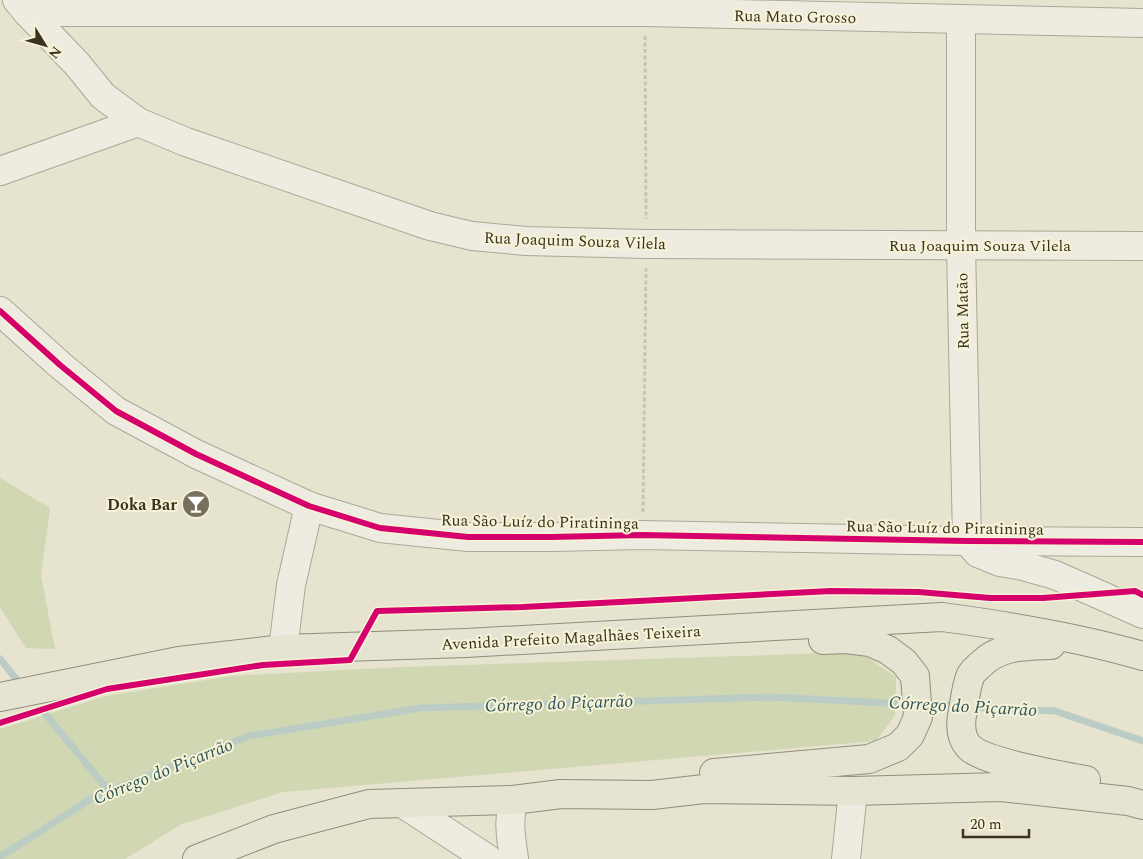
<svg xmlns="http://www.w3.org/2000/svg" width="1143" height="859" viewBox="0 0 1143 859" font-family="Spectral,serif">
<rect width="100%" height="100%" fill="#e6e3cf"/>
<g fill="#d0d7b2">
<polygon points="0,478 50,508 41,575 55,649 26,648 0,607"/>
<polygon points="859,652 896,677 895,715 876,741 283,792 180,825 125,859 0,859 0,729 106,696 231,676 403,667"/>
</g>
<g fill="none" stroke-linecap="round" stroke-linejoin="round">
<g stroke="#bbccc4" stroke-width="7">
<polyline points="0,659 18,681"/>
<polyline points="924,704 958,706"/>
<polyline points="969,707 1055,711 1143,741"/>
<polyline points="42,710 109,791"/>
<polyline points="0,857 94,797 249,736 420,708 769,697 911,704"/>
</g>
<defs>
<g id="minor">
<polyline points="17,0 27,12 77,64 103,96 138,122 186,142 430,226 472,236 526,241 647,244 1143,246"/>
<polyline points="27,12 645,12 1143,23"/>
<polyline points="961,20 961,245 967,541"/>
<polyline points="0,171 138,122"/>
<polyline points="0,311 60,365 116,411 196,454 309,506 380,528 468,537 551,537 642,535 967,541 1143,542"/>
<polyline points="967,541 978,553 1000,562 1023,566 1055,575 1143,614"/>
<polyline points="283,649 291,585 309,506"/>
<path d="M 513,800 C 508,822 511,837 514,859"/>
<polyline points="402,803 488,859"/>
<polyline points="846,859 853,791"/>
</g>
<g id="major">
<path d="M 1051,645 C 1024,646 1000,645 980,665 C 976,669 971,672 970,677 C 966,687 965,700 963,710 C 960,723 960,737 969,747 C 984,762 1061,776 1086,780"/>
<path d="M 0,697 L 179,661 L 283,649 L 466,643 L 942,617 C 1010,626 1077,637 1143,656"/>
<polyline points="714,773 869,759 898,747 910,735 918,717 915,676 904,662 888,650 870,642 846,639 823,640"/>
<polyline points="197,859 274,829 369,804 513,800 561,794 652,795 704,789 853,791 1000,787 1128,801 1143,805"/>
</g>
</defs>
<use href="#minor" stroke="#aba798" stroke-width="30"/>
<use href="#major" stroke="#918d7f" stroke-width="30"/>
<g stroke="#c7c4b8" stroke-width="3" stroke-dasharray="4 2.5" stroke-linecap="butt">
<polyline points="645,36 646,219"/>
<polyline points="643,512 646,268"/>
</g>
<use href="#minor" stroke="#eeece1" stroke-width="28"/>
<use href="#major" stroke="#e5e3d2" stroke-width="28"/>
<defs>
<g id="cycleway">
<polyline points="0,311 60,365 116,411 196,454 309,506 380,528 468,537 551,537 642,535 967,541 1143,542"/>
<polyline points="0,723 107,689 263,665 350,660 377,611 523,607 831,591 919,592 990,598 1043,598 1135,591 1143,595"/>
</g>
</defs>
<use href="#cycleway" stroke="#f6f3d6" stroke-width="9"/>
<use href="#cycleway" stroke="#d6006c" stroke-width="6"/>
</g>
<defs>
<symbol id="bar-disc" viewBox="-11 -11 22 22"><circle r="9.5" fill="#77705d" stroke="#f6f3d6"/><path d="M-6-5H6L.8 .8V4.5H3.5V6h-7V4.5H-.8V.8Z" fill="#fff"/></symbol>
</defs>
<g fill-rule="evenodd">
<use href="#bar-disc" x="180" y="488" width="32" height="32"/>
</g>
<g text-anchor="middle" stroke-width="4" stroke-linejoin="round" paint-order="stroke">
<g font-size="16" fill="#3b321f" stroke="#f6f3d6">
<text transform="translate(795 16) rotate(1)" y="6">Rua Mato Grosso</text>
<text transform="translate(575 240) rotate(2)" y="6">Rua Joaquim Souza Vilela</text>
<text x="980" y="251">Rua Joaquim Souza Vilela</text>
<text transform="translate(962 311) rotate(-91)" y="6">Rua Matão</text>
<text transform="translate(540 521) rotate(1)" y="6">Rua São Luíz do Piratininga</text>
<text transform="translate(945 527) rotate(1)" y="6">Rua São Luíz do Piratininga</text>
<text transform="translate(571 637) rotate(-3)" y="6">Avenida Prefeito Magalhães Teixeira</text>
</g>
<g font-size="16" font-weight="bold" fill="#3b321f" stroke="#f6f3d6" text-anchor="end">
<text x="177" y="510">Doka Bar</text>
</g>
<g font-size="18" font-style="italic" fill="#2f555a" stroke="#f6f3d6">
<text transform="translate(559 703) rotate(-2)" y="6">Córrego do Piçarrão</text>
<text transform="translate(963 706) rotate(3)" y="6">Córrego do Piçarrão</text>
<text transform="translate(163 771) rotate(-22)" y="6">Córrego do Piçarrão</text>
</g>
</g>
<g transform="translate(45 45) rotate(127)" stroke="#f6f3d6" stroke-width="4" paint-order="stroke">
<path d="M0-4L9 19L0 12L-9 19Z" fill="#3b321f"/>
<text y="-8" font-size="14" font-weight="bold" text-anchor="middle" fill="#3b321f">N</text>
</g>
<path d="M963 829v8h66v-8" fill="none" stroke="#3b321f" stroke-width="2.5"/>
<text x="970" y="829" font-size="15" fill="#3b321f" stroke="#f6f3d6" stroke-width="4" paint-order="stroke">20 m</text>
</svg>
